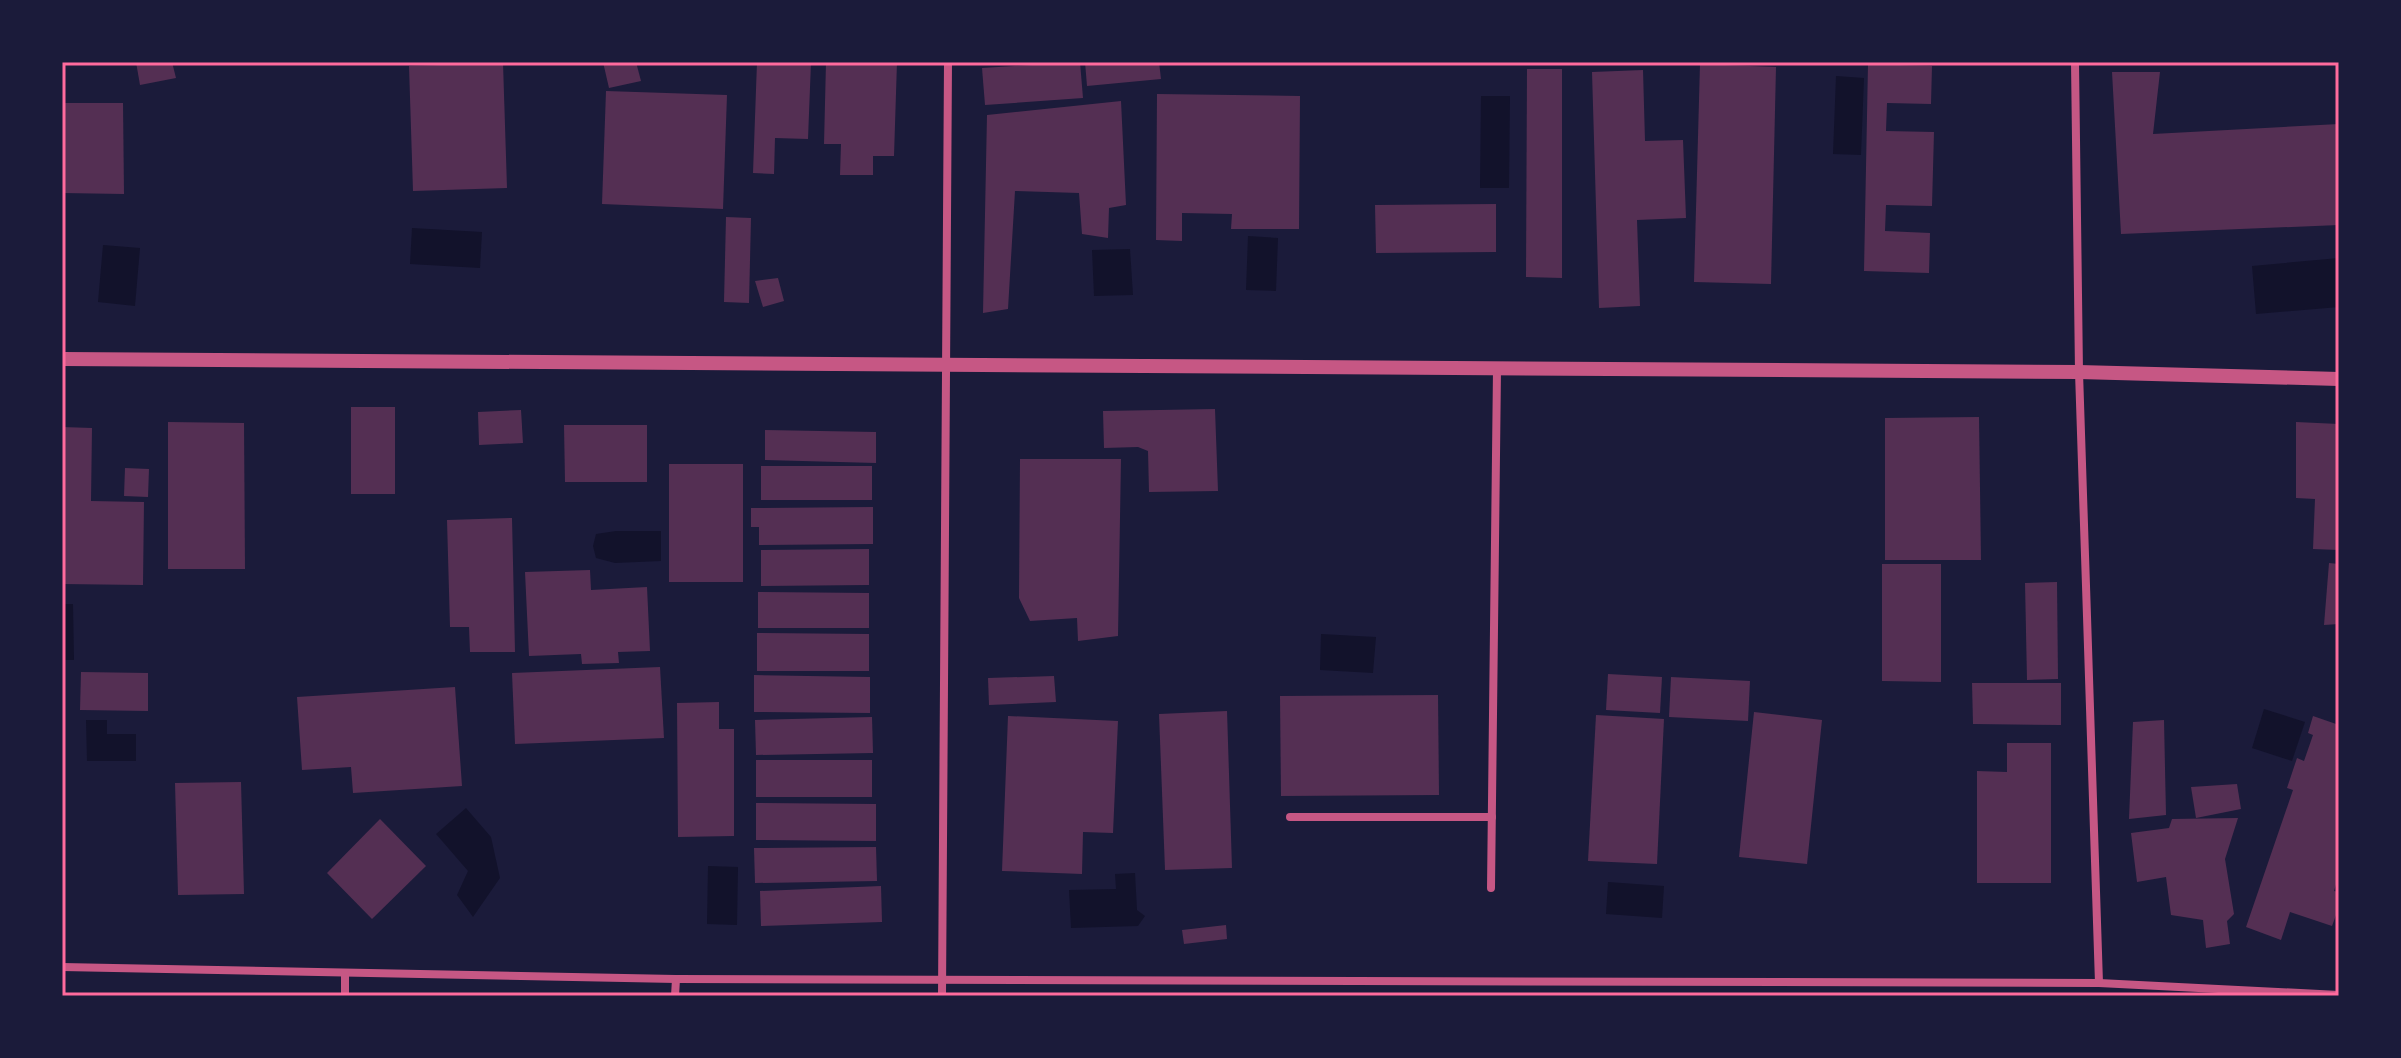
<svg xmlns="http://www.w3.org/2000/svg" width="2401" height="1058" viewBox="0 0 2401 1058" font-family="Figtree,sans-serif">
<rect width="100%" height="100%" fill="#1b1b3a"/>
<g fill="#12122b">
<polygon points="1836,76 1864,78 1861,155 1833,154"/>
<polygon points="1481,96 1510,96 1509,188 1480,188"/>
<polygon points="412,228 482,232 480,268 410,264"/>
<polygon points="1248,236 1278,238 1276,291 1246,290"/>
<polygon points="103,245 140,248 135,306 98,302"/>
<polygon points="1130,249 1133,295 1094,296 1092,250"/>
<polygon points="2339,258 2339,307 2256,314 2252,266"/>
<polygon points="616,531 661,531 661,561 615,563 596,558 593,546 596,534"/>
<polygon points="62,604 73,604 74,660 62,660"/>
<polygon points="1321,634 1376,637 1373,673 1320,670"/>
<polygon points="2264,709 2305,722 2292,761 2252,748"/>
<polygon points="86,720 107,720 107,734 136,734 136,761 87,761"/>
<polygon points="466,808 491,837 500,878 473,917 457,895 468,871 436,834"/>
<polygon points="708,866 738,867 737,925 707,924"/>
<polygon points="1135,873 1137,910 1145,916 1138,926 1071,928 1069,890 1116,889 1115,874"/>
<polygon points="1608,882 1664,886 1662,918 1606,914"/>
</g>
<g fill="#542f53">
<polygon points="136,62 172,62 176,78 140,85"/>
<polygon points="603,62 636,62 641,81 609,88"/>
<polygon points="757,62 811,62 808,139 775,138 774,174 753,173"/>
<polygon points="826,62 897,62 894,156 873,156 873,175 840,175 841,144 824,144"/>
<polygon points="1080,62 1083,98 985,105 982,68"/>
<polygon points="1085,62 1159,62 1161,79 1087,86"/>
<polygon points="503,63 507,188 413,191 409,66"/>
<polygon points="1700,64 1776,67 1771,284 1694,282"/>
<polygon points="1868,64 1932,66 1931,104 1887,103 1886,131 1934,132 1932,206 1886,205 1885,231 1930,233 1929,273 1864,271"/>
<polygon points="1527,69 1562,69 1562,278 1526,277"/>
<polygon points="1643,70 1645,141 1683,140 1686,218 1637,220 1640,306 1599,308 1592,72"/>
<polygon points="2112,72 2160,72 2153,134 2339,124 2339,225 2121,234"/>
<polygon points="606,91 727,95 723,209 602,204"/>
<polygon points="1157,94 1300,96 1299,229 1231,229 1232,214 1182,213 1182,241 1156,240"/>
<polygon points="1121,101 1126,205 1109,208 1108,238 1082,234 1079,193 1015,191 1008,309 983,313 987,115"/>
<polygon points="62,103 123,103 124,194 62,193"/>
<polygon points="1496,204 1496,252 1376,253 1375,205"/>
<polygon points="726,217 751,218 749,303 724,302"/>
<polygon points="778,278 784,301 763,307 755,281"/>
<rect x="351" y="407" width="44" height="87"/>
<polygon points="1215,409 1218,491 1149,492 1148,451 1138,447 1104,448 1103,411"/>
<polygon points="521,410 523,443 479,445 478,412"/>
<polygon points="1979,417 1981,560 1885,560 1885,418"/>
<polygon points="168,422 244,423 245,569 168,569"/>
<polygon points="2296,422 2339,424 2339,550 2313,549 2315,499 2296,498"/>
<polygon points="564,425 647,425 647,482 565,482"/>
<polygon points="62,427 92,428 91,501 144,502 143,585 62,584"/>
<polygon points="765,430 876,432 876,463 765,460"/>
<polygon points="1020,459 1121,459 1118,636 1078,641 1077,618 1030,621 1019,598"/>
<rect x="669" y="464" width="74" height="118"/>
<rect x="761" y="466" width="111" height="34"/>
<polygon points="125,468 149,469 148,497 124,496"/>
<polygon points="873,507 873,544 759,545 759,527 751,527 751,508"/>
<polygon points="512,518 515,652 470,652 469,627 450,627 447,520"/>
<polygon points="869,549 869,585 761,586 761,550"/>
<polygon points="2329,563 2339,564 2339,624 2324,625"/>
<polygon points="1882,564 1941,564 1941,682 1882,681"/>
<polygon points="590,570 591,590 647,587 650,651 618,652 619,663 582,664 581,654 529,656 525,572"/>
<polygon points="2057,582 2058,679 2027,680 2025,583"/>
<polygon points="758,592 869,593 869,628 758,628"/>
<polygon points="757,633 869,634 869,671 757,671"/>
<polygon points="660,667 664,738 515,744 512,673"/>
<polygon points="81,672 148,673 148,711 80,710"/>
<polygon points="1608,674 1662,677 1660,713 1606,710"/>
<polygon points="754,675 870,677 870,713 754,712"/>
<polygon points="1054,676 1056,702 989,705 988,678"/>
<polygon points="1671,677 1750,681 1748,721 1669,717"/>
<polygon points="1972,683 2061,683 2061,725 1973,724"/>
<polygon points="455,687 462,786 353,793 351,767 302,770 297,697"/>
<polygon points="1438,695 1439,795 1281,796 1280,696"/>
<polygon points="719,702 719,729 734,729 734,836 678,837 677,703"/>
<polygon points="1227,711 1232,868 1165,870 1159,714"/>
<polygon points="1754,712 1822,720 1807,864 1739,857"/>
<polygon points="1596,715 1664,719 1657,864 1588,861"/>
<polygon points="1008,716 1118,721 1113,833 1083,832 1082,874 1002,871"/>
<polygon points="2313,716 2339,725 2339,875 2334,891 2339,892 2339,907 2332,926 2290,912 2281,940 2246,927 2293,790 2287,788 2297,758 2304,761 2313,735 2308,733"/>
<polygon points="872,717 873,753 756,755 755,720"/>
<polygon points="2164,720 2166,815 2129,819 2133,722"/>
<polygon points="2007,743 2051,743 2051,883 1977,883 1977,771 2007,772"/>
<rect x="756" y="760" width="116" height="37"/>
<polygon points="241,782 244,894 178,895 175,783"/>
<polygon points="2237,784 2241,809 2196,818 2191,787"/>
<polygon points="756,803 876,804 876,841 756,840"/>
<polygon points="2238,818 2225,859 2234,914 2227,921 2230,944 2206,948 2203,920 2171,915 2166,877 2137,882 2131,833 2169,828 2172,819"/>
<polygon points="380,819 426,866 372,919 327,873"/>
<polygon points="876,847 877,881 755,883 754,848"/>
<polygon points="881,886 882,922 761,926 760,891"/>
<polygon points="1226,925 1227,939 1184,944 1182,930"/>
</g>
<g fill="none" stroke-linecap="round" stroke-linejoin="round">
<g stroke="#c65784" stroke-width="8">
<polyline points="2075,62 2079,372 2099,983"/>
<polyline points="1290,817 1492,817"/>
<polyline points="1491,888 1497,369"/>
<polyline points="62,967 676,979 2099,983 2339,995"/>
<polyline points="345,973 345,996"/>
<polyline points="675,996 676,979"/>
<polyline points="942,996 948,62"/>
</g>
<polyline stroke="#c65784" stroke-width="14" points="62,359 2079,372 2339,379"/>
</g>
<rect width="2401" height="1058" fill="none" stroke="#1b1b3a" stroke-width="128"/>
<rect x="64" y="64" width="2273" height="930" fill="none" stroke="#ff6b9d" stroke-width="3"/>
</svg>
